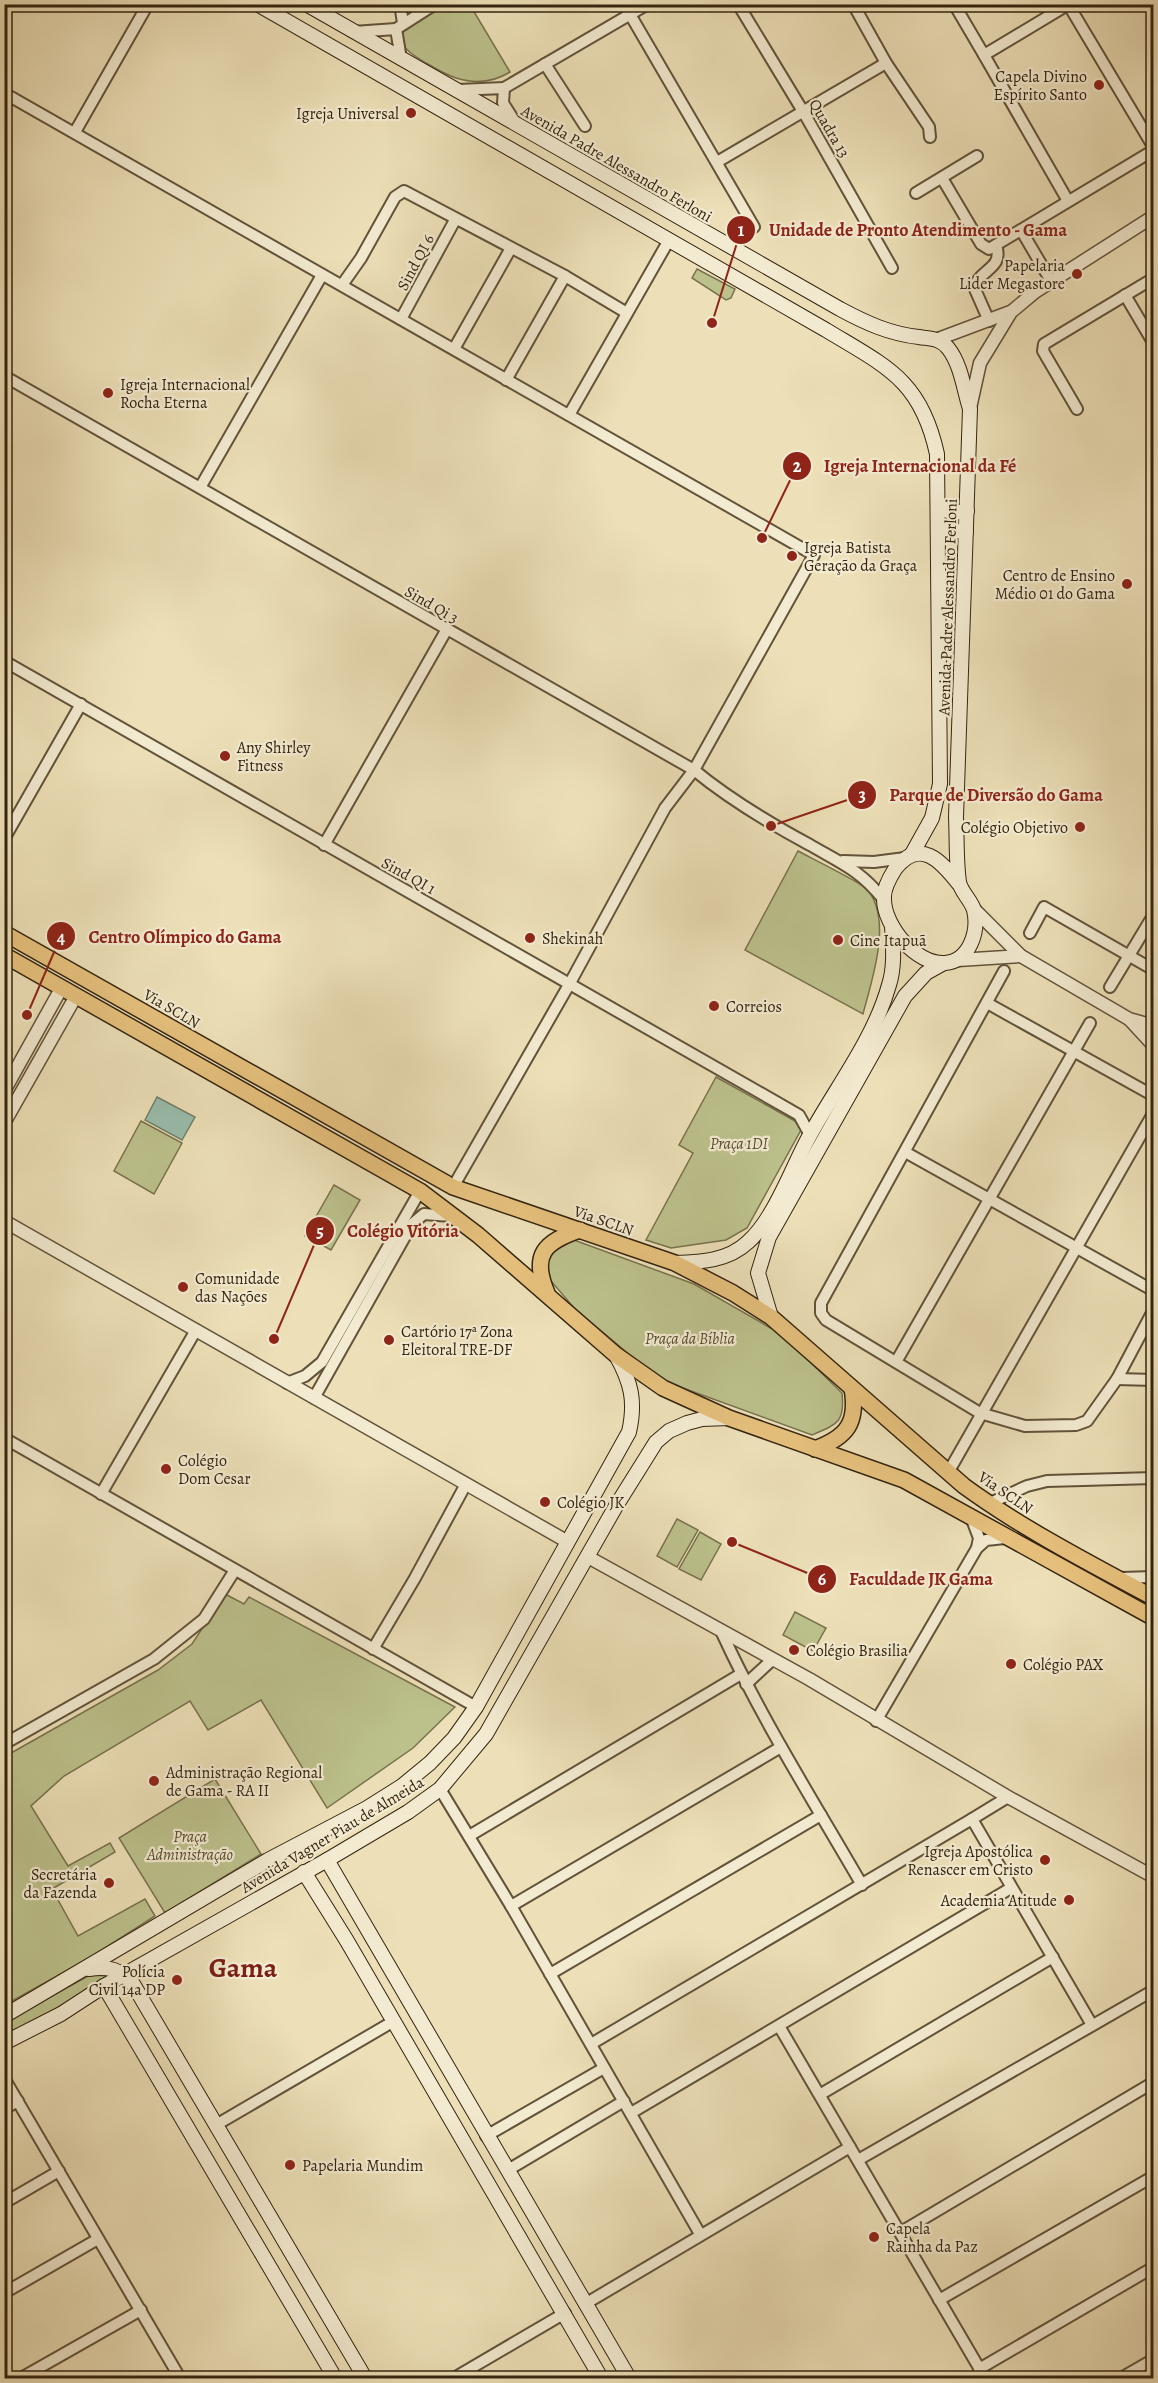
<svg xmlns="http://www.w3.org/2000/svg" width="1158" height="2383" viewBox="0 0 1158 2383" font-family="Alegreya,serif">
<rect width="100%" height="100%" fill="#ede0b8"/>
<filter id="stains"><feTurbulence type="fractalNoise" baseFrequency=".00333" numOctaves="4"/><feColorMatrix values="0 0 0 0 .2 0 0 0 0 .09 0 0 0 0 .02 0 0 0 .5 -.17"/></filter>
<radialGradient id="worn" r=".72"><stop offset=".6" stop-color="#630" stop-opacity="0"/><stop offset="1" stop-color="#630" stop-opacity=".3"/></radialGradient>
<g fill="#bcc18c" stroke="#78724e" stroke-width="1.5">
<path d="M 445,5 L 470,5 L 510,72 C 494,82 475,84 456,78 C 446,75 409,55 404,46 C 401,40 402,33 405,28 Z"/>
<polygon points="697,269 735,289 731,298 726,300 692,278"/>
<path d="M 798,851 C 811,858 860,882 867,889 C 893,920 872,979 863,1014 L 745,950 Z"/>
<polygon points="716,1077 795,1121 801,1130 747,1228 726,1240 671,1248 646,1240 693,1153 679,1145"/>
<polygon points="141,1121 182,1143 154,1194 114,1171"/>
<polygon points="334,1185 360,1200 331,1250 305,1236"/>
<path d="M 574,1240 L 694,1284 L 781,1334 L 842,1393 C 845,1422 838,1424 812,1435 L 669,1383 L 636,1360 L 575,1309 L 545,1274 L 550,1253 Z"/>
<polygon points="677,1519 698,1530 677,1567 657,1556"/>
<polygon points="700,1532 721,1544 701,1580 679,1569"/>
<polygon points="225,1594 244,1604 249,1597 455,1707 413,1748 327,1808 261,1700 208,1730 190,1701 64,1776 31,1806 68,1866 110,1843 115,1852 52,1889 78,1936 145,1899 155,1916 91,1957 5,2005 4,1757 158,1670 192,1644"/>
<polygon points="795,1612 826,1628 813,1651 783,1635"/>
<polygon points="215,1779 261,1854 165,1913 119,1838"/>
<polygon points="90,1975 111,1976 5,2039 5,2022"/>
</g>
<polygon fill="#99bdad" stroke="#71806e" stroke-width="1.5" points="157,1097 195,1117 182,1140 145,1120"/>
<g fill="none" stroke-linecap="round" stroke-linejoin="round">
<defs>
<g id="minor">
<polyline points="400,4 403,23"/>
<polyline points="624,4 754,227"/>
<polyline points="738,4 804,113 892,268"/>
<polyline points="853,4 886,63 929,127 930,137"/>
<polyline points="954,4 984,55"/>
<polyline points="1068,4 1154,148"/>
<polyline points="396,29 435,4"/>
<polyline points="353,32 396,29 401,59"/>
<polyline points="545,64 585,126"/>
<polyline points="504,88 648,4"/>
<polyline points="458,90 504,88 503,103 515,122"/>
<polyline points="4,93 814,555 694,770 665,808 570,983 453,1187"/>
<polyline points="75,132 148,4"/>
<polyline points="717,162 886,63"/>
<polyline points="942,178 981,244 989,249 1154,150"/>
<polyline points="916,193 977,156"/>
<polyline points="1068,201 984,55 1069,4"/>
<polyline points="1021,230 1051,281"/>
<polyline points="342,285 361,258 395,197 404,191 565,276 627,313"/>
<polyline points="1125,295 1154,344"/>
<polyline points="401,319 455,220"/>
<path d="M 989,321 L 974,287 C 981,268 1004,269 996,245"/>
<polyline points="454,349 511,248"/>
<path d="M 4,376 L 694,770 C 729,799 771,824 810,845 C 841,863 860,870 883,899"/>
<polyline points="506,380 565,276"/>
<polyline points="1077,409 1043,351 1044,344 1154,278"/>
<polyline points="569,415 669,240"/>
<polyline points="201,486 322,275"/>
<polyline points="4,661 799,1115 810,1135"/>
<polyline points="4,839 81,704"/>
<polyline points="324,845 447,629"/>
<polyline points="843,861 874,862 905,858"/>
<polyline points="1030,933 1044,907 1154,970"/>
<polyline points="1004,971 821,1303 821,1313 826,1320 980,1413 1025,1426 1076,1425 1087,1421 1117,1379 1154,1309"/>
<polyline points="1110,987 1154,914"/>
<polyline points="987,1003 1154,1096"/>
<polyline points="905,1152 1154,1291"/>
<polyline points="896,1362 1090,1023"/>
<polyline points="1117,1379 1154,1380"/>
<polyline points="287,1383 305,1376 322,1362 420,1191"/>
<polyline points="314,1398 412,1224 424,1214 451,1216"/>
<polyline points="4,1438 476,1707"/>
<polyline points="949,1471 1154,1112"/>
<polyline points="101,1494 196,1330"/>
<polyline points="988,1504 1027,1486 1047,1481 1154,1478"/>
<polyline points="971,1517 979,1538 977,1548"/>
<polyline points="1121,1578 1154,1577"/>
<path d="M 722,1633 C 762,1720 814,1802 862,1885"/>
<polyline points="373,1649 415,1578 466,1484"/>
<polyline points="746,1684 772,1660"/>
<polyline points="876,1721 977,1548 986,1540 1005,1538"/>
<polyline points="4,1744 154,1659 204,1619 235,1570"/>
<polyline points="440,1789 511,1906 700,2234"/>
<polyline points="1008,1797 972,1819 1092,2025"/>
<polyline points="469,1836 741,1674"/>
<polyline points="511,1906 781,1747"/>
<polyline points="550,1974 821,1815"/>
<polyline points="779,2026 985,2378"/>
<polyline points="591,2044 972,1819"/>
<polyline points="4,2078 180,2378"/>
<polyline points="821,2094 1053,1957"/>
<polyline points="4,2109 18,2101"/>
<polyline points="631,2113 1011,1888"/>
<polyline points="216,2125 394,2021"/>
<polyline points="486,2136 604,2068"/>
<polyline points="858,2160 1154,1990"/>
<polyline points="508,2170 624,2101"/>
<polyline points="4,2203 59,2171"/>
<polyline points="901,2232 1154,2082"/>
<polyline points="4,2293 98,2239"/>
<polyline points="939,2300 1154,2176"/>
<polyline points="585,2304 850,2147"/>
<polyline points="979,2369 1154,2267"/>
<polyline points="21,2378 141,2310"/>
<polyline points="454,2378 565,2313"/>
<polyline points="1121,2378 1154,2359"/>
</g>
<g id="tertiary">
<polyline points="938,339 1010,312"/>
<polyline points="970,408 980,363 1011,312 1035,292 1154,216"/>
<polyline points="974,909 1021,956 1129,1019 1154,1026"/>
<polyline points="958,960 1021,956"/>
<polyline points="1130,1020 1154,1046"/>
<polyline points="4,1091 62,987"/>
<polyline points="4,1123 76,996"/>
<polyline points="4,1221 568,1542"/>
<polyline points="588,1557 809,1679 1008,1797 1154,1877"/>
</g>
<g id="secondary">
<path d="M 257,4 L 826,330 C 887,367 921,380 937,454 L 940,784 L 932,818 L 912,854"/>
<path d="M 306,4 L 840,309 C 866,323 890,334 919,337 C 931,339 940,338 948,348 C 961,364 964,390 970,409 L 956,817 C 957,838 956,861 959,882 C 961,892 971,900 974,910 C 979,931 970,961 945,963 C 916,965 884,926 884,899 C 883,889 890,877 895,869 C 920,837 941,861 959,884"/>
<polyline points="938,507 953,513 967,511"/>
<polyline points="938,535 947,530 966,532"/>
<path d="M 675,1263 C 701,1262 728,1261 748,1242 C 775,1218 792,1167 810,1135 C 837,1086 874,1039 889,985 C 895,966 893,946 892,926"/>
<polyline points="771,1317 758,1273 769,1237 905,996 926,973 944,963"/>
<polyline points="327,1860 629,2378"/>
<polyline points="304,1872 347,1941 601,2378"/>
<path d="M 89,1969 C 108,1966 120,1969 133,1984 L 365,2378"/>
<polyline points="104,1986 335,2378"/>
<path d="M 4,2016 L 268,1860 L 367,1808 L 402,1786 L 430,1763 L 454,1738 L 476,1707 L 629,1432 C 636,1401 631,1382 616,1355"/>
<polyline points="4,2043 61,2014 104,1986 327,1860 408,1812 440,1789 486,1734 616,1506 656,1442 669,1431 687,1423 702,1419 729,1418"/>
</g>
<g id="primary">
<path d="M 4,933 L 453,1187 L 675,1263 L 733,1293 L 771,1317 L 964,1486 C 1023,1529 1089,1563 1154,1598"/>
<polyline points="4,955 420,1191 478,1235 616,1355 663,1388 729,1418 904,1480 1154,1618"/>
<path d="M 547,1293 C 531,1255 544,1242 580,1230"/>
<path d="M 815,1449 C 847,1437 858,1423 852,1388"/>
</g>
</defs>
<use href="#minor" stroke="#62533a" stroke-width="14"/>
<use href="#tertiary" stroke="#62533a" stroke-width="15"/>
<use href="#secondary" stroke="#342410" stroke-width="16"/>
<use href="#primary" stroke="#342410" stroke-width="18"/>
<use href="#minor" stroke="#f3ebd1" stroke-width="10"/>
<use href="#tertiary" stroke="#f3ebd1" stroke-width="12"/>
<use href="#secondary" stroke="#f3ebd1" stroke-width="14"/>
<use href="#primary" stroke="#e6c07c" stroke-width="15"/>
</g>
<g fill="#8f2418" stroke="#f3ebd1" stroke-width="2">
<circle cx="1099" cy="85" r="6"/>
<circle cx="411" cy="113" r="6"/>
<circle cx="1077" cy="274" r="6"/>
<circle cx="108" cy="393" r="6"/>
<circle cx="792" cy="556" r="6"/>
<circle cx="1127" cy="584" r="6"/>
<circle cx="225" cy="756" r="6"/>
<circle cx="1080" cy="827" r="6"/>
<circle cx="530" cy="938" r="6"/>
<circle cx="838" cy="940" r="6"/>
<circle cx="714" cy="1006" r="6"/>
<circle cx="183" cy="1287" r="6"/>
<circle cx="389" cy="1340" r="6"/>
<circle cx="166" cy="1469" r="6"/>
<circle cx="545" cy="1502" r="6"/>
<circle cx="794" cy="1650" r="6"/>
<circle cx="1011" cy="1664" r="6"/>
<circle cx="154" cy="1781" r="6"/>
<circle cx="1045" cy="1860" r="6"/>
<circle cx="109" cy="1883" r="6"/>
<circle cx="1069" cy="1900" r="6"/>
<circle cx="177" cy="1980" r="6"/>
<circle cx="290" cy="2165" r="6"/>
<circle cx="874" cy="2237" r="6"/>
</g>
<g text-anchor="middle" stroke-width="4.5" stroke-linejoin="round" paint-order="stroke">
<g font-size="16" fill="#342410" stroke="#f3ebd1" text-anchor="start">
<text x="1087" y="82" text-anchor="end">Capela Divino<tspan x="1087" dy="18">Espírito Santo</tspan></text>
<text x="399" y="119" text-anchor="end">Igreja Universal</text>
<text x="1065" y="271" text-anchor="end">Papelaria<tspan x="1065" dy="18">Lider Megastore</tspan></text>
<text x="120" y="390">Igreja Internacional<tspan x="120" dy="18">Rocha Eterna</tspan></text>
<text x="804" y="553">Igreja Batista<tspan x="804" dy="18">Geração da Graça</tspan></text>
<text x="1115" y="581" text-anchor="end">Centro de Ensino<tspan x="1115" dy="18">Médio 01 do Gama</tspan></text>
<text x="237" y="753">Any Shirley<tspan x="237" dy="18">Fitness</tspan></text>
<text x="1068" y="833" text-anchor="end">Colégio Objetivo</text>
<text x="542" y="944">Shekinah</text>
<text x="850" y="946">Cine Itapuã</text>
<text x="726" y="1012">Correios</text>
<text x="195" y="1284">Comunidade<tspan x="195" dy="18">das Nações</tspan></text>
<text x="401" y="1337">Cartório 17ª Zona<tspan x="401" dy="18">Eleitoral TRE-DF</tspan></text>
<text x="178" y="1466">Colégio<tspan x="178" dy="18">Dom Cesar</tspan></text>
<text x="557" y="1508">Colégio JK</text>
<text x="806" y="1656">Colégio Brasilia</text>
<text x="1023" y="1670">Colégio PAX</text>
<text x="166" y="1778">Administração Regional<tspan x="166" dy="18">de Gama - RA II</tspan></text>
<text x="1033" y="1857" text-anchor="end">Igreja Apostólica<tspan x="1033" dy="18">Renascer em Cristo</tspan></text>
<text x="97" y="1880" text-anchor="end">Secretária<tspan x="97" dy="18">da Fazenda</tspan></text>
<text x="1057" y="1906" text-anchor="end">Academia Atitude</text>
<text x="165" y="1977" text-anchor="end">Polícia<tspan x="165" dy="18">Civil 14a DP</tspan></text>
<text x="302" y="2171">Papelaria Mundim</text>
<text x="886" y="2234">Capela<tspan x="886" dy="18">Rainha da Paz</tspan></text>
</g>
<g font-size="16" fill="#342410" stroke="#f3ebd1">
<text transform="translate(830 128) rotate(60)" y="6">Quadra 13</text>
<text transform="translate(617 163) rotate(30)" y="6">Avenida Padre Alessandro Ferloni</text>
<text transform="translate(415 262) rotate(-62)" y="6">Sind QI 6</text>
<text transform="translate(432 604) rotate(30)" y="6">Sind Qi 3</text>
<text transform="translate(947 607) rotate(-88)" y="6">Avenida Padre Alessandro Ferloni</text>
<text transform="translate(409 875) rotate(29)" y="6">Sind QI 1</text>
<text transform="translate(172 1008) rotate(30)" y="6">Via SCLN</text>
<text transform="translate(604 1220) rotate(19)" y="6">Via SCLN</text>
<text transform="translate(1006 1492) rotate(34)" y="6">Via SCLN</text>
<text transform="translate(332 1834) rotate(-31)" y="6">Avenida Vagner Piau de Almeida</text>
</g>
<g font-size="16" font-style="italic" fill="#564b2f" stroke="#f3ebd1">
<text x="739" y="1149">Praça 1DI</text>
<text x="690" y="1344">Praça da Bíblia</text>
<text x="190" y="1842">Praça<tspan x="190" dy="18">Administração</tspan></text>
</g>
<g font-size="28" font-weight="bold" fill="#7a1f14" stroke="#f3ebd1">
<text x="243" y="1977">Gama</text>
</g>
</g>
<path fill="none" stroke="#8f2418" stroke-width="2" d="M712 323L741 230M762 538L797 466M771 826L862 795M27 1015L61 936M274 1339L320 1231M732 1542L822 1579"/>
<g fill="#8f2418" stroke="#f3ebd1" stroke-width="2">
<circle cx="712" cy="323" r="6"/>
<circle cx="762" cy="538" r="6"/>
<circle cx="771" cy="826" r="6"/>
<circle cx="27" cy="1015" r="6"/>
<circle cx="274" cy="1339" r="6"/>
<circle cx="732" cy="1542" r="6"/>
<circle cx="741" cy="230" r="15"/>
<circle cx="797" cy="466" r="15"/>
<circle cx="862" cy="795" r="15"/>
<circle cx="61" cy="936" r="15"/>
<circle cx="320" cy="1231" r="15"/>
<circle cx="822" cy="1579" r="15"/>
</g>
<g font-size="18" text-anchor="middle" font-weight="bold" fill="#fff">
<text x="741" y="236">1</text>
<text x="797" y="472">2</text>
<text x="862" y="801">3</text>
<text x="61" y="943">4</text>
<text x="320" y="1237">5</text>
<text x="822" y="1585">6</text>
</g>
<g font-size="18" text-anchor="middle" font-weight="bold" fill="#8f2418" stroke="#f3ebd1" stroke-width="4.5" stroke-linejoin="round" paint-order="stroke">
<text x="918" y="236">Unidade de Pronto Atendimento - Gama</text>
<text x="920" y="472">Igreja Internacional da Fé</text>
<text x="996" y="801">Parque de Diversão do Gama</text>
<text x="185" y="943">Centro Olímpico do Gama</text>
<text x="403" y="1237">Colégio Vitória</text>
<text x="921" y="1585">Faculdade JK Gama</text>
</g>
<rect width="1158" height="2383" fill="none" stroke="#ede0b8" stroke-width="24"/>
<rect x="6" y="6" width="1146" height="2371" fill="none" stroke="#342410" stroke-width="3"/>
<rect x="12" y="12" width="1134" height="2359" fill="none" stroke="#342410" stroke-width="1.5"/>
<rect width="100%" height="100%" filter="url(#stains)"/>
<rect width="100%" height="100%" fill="url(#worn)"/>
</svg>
